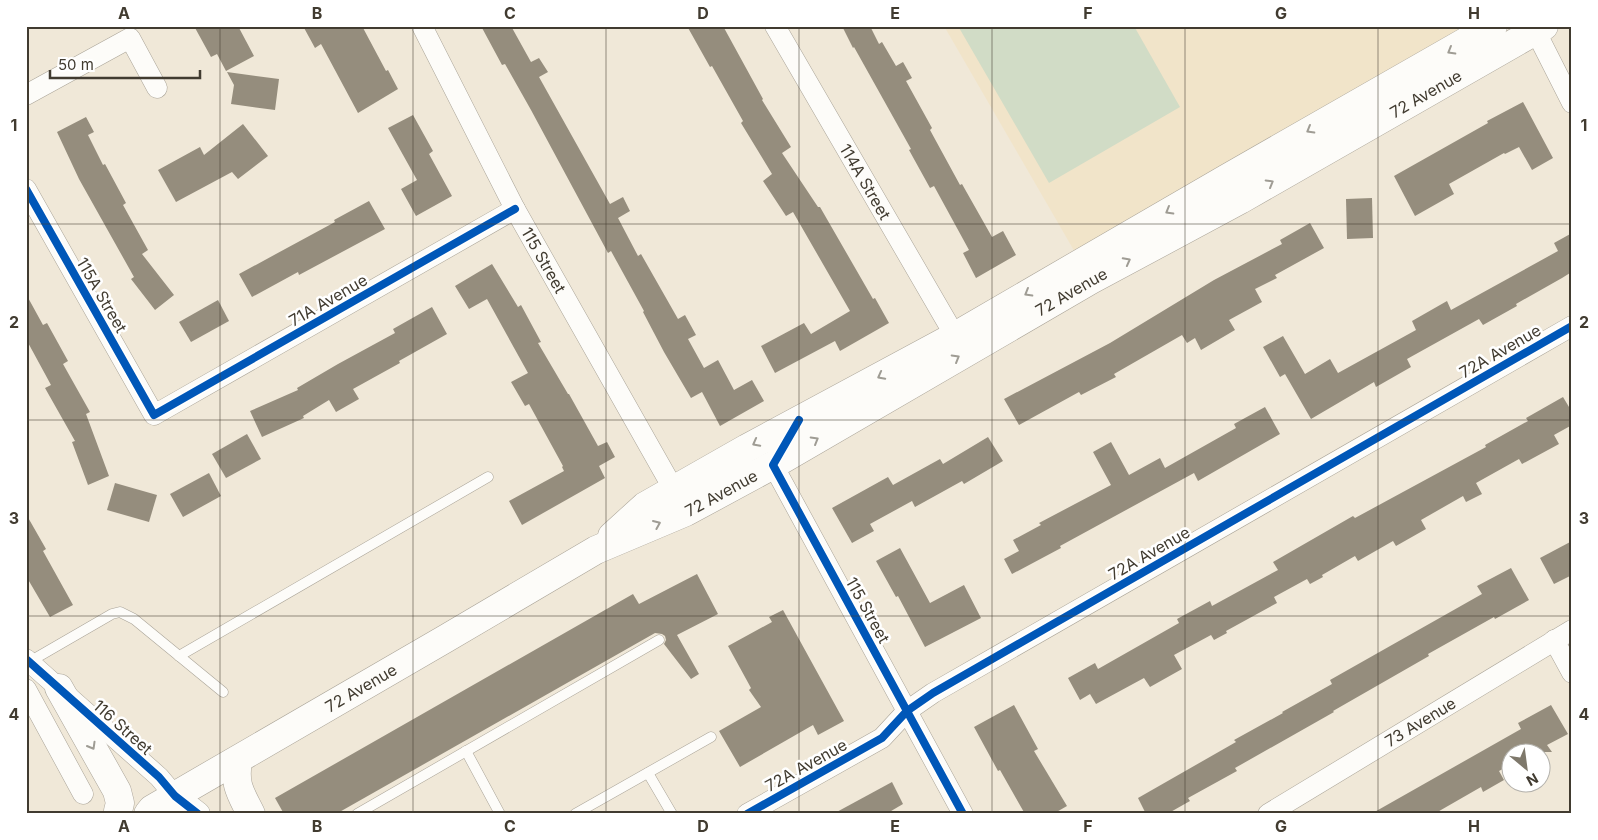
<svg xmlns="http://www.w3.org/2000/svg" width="1598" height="840" viewBox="0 0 1598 840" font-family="Inter,sans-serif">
<rect width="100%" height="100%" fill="#f0e8d8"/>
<polygon fill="#f1e4c9" points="944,26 1467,26 1076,254"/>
<polygon fill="#d1dcc6" points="958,26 1134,26 1180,107 1049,183"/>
<g fill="#958d7d">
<polygon points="194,26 238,26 254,56 226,71 217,54 211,57"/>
<polygon points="303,26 362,26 386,71 388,70 398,89 358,113 321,44 315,48"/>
<polygon points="481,26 511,26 531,62 539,58 548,72 539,77 610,204 623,197 630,211 618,218 638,256 641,254 678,319 685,315 696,335 688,339 704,368 718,360 734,390 752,380 764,401 720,426 702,392 691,398 664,352 643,312 644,311 611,251 608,253 531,110 505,64 502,65"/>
<polygon points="687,26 723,26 763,99 762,100 791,147 782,153 818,207 820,207 873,299 875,298 889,323 840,351 835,341 775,373 761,346 804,323 811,334 850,311 793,212 786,216 763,181 772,174 741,123 743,121 712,66 710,67"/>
<polygon points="842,26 870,26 879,44 882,42 896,66 903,62 912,78 906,81 932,128 930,130 960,185 962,184 992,237 1003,231 1016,255 976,278 963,253 969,250 934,186 930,188 909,150 911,149 854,47 853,48"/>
<polygon points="227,72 279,79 275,110 231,104 234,85"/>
<polygon points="1523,102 1553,158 1532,170 1519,147 1505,154 1504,153 1449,184 1454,194 1415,216 1394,176 1488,123 1487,121"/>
<polygon points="413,115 433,151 429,154 452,196 416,216 401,189 417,180 388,128"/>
<polygon points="86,117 94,132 88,135 103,165 105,164 126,203 123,205 148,250 142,254 174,295 155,310 131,279 134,277 79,179 57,132"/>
<polygon points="243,124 268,156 238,179 232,172 176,202 158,170 200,147 204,155"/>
<polygon points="1372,198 1373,238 1347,239 1346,199"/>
<polygon points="369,201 385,229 299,275 298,272 252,297 239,274 335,222 334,220"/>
<polygon points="1310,223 1324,248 1275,275 1277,278 1255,289 1262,302 1229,320 1235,330 1201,350 1195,338 1187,343 1182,335 1114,374 1116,377 1081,395 1079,392 1019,425 1004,399 1110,343 1214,280 1282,244 1280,240"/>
<polygon points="1572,233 1572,277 1570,273 1562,278 1516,304 1517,306 1483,325 1479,319 1407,359 1411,367 1376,387 1374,382 1311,419 1285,374 1280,377 1263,347 1283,336 1305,374 1330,359 1338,373 1416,330 1412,321 1447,301 1451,310 1558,251 1554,243"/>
<polygon points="492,264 518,307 521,305 541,342 538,343 568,394 569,394 598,446 607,442 615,457 599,466 605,478 522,525 509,501 564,471 562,467 563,466 529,404 525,406 511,382 528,373 487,299 469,309 455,286"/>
<polygon points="26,294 43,325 47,323 68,361 63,364 90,412 86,414 109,476 88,485 72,442 75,441 45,388 51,385 26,339"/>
<polygon points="218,300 229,321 191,342 179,322"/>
<polygon points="432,307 447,334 399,361 400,363 353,389 359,399 336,412 329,400 303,416 304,418 262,437 250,411 298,390 297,388 338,364 395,333 393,329"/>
<polygon points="1563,397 1572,412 1572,425 1554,435 1559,444 1522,464 1519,459 1476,483 1482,494 1466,502 1463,496 1421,520 1426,529 1396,546 1393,541 1358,561 1355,556 1322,575 1323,577 1310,584 1307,579 1274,597 1277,603 1226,631 1227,633 1214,640 1211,635 1174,655 1182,669 1150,687 1144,678 1096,704 1090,694 1080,700 1068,678 1095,663 1098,669 1179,623 1177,619 1210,601 1212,606 1278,570 1273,562 1353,516 1355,518 1486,447 1485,445 1528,421 1526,418"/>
<polygon points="1265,407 1280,434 1198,481 1194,473 1060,546 1061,548 1012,574 1004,559 1019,551 1013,540 1041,525 1039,523 1111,485 1093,452 1111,442 1129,475 1160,458 1165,468 1236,428 1234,424"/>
<polygon points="247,434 261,459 226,478 212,454"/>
<polygon points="988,437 1003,461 964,484 962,481 915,507 912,501 870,524 874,531 852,543 832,508 888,477 893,485 940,459 943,464"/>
<polygon points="209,473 221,496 183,517 170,494"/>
<polygon points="115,483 157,495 149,522 107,510"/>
<polygon points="26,514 46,549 43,551 73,605 50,617 26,576"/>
<polygon points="1572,541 1572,575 1554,584 1540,558"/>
<polygon points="900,548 930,603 964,585 981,618 925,647 898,596 896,597 876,561"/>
<polygon points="1511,568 1529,600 1495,619 1494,617 1428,654 1429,656 1333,711 1334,712 1235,768 1237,771 1188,798 1190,801 1167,814 1146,814 1138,798 1236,742 1234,740 1283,713 1282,712 1332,684 1330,680 1482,594 1477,586"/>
<polygon points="697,574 718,614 677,635 699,674 691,679 664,644 666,640 665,636 662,634 655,633 336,814 284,814 275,798 633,594 639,604"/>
<polygon points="783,610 844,721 818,735 813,725 740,767 719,731 761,707 749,690 751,688 728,646 772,622 769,617"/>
<polygon points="1014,705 1038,749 1034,751 1067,806 1053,814 1025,814 1000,770 998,771 974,727"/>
<polygon points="1551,705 1568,734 1547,745 1552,752 1510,752 1510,765 1499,771 1504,780 1483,792 1481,787 1434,814 1371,814 1521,729 1518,723"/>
<polygon points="892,782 903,804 886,814 833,814"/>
</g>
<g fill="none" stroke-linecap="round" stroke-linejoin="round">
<defs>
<g id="service">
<polyline points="179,656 488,477"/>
<polyline points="29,662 112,614 120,612 134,619 223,692"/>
<polyline points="466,751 500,814"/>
<polyline points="648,773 672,814"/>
<polyline points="357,814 659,640"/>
<polyline points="575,814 711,737"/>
</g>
<g id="minor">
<path id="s1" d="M 422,26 L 515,209 L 674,490"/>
<path id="s2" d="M 775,26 L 955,336"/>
<polyline points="1533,26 1572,103"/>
<polyline points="26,95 130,38 157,88"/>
<polyline points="26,189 154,415 515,209"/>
<polyline points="780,453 773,465 963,814"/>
<polyline points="1554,640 1572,673"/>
<polyline points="26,659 159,777 175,796"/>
<polyline points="26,689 83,794"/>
<polyline points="747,814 882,738 907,711 933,693 1572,326"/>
<path id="s3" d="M 1268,814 L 1572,630"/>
</g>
<polyline id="tertiary" points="175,796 198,814"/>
<g id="secondary">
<polyline points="612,536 645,506 747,448 955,336 1227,178 1493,26"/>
<polyline points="59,688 117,791 120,803 118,811"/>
<path d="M 238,760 C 234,785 240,792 251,814"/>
<path id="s4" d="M 148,814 L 152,809 L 445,639 L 596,550 L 686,512 L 773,465 L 1091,280 L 1240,200 L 1544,26"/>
</g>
</defs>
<use href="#service" stroke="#aaa498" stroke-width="11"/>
<use href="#minor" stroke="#aaa498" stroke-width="21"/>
<use href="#tertiary" stroke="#aaa498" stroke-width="25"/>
<use href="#secondary" stroke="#aaa498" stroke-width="29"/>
<use href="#service" stroke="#fdfcf9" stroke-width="10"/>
<use href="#minor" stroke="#fdfcf9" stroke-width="20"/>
<use href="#tertiary" stroke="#fdfcf9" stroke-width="24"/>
<use href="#secondary" stroke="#fdfcf9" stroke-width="28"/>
<defs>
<g id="cycleway">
<polyline points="26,189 154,415 515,209"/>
<polyline points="799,420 773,465 963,814"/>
<polyline points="26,659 159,777 175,796 198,814"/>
<polyline points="747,814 882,738 907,711 933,693 1572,326"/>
</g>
</defs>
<use href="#cycleway" stroke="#fff" stroke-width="11"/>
<use href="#cycleway" stroke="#0057b8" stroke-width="8"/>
</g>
<defs><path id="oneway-chevron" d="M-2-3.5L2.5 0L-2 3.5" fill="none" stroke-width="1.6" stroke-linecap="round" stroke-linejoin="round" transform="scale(1.25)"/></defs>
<g stroke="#9f9c94">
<use href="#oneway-chevron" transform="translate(1451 51) rotate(150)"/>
<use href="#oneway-chevron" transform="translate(1310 130) rotate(150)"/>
<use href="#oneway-chevron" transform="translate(1270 183) rotate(-30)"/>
<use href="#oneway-chevron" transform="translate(1169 211) rotate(150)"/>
<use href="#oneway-chevron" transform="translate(1127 261) rotate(-28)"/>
<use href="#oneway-chevron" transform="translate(1028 293) rotate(150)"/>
<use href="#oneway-chevron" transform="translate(956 358) rotate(-30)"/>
<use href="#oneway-chevron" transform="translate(881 376) rotate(152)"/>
<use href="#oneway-chevron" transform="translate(815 440) rotate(-30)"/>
<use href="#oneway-chevron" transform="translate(756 443) rotate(152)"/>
<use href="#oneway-chevron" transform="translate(657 524) rotate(-23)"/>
<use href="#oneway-chevron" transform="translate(92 746) rotate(60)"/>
</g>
<path fill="none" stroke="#413b30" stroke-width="1" stroke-opacity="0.55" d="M 220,26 L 220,814M 413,26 L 413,814M 606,26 L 606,814M 799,26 L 799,814M 992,26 L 992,814M 1185,26 L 1185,814M 1378,26 L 1378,814M 26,224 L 1572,224M 26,420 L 1572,420M 26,616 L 1572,616"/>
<g text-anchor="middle" stroke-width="5" stroke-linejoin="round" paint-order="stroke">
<g font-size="16" fill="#413b30" stroke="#fff">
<text dy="6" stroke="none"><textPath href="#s4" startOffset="1468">72 Avenue</textPath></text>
<text dy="6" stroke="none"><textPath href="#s2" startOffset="180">114A Street</textPath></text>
<text dy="6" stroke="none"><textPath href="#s1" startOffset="264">115 Street</textPath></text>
<text dy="6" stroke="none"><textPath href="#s4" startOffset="1062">72 Avenue</textPath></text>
<text transform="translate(102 295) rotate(60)" y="6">115A Street</text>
<text transform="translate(328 300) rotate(-30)" y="6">71A Avenue</text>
<text transform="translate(1500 351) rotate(-30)" y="6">72A Avenue</text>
<text dy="6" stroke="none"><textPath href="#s4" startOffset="658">72 Avenue</textPath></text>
<text transform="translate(1149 553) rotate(-30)" y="6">72A Avenue</text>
<text transform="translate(868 610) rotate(61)" y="6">115 Street</text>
<text dy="6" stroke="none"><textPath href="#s4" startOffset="248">72 Avenue</textPath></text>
<text dy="6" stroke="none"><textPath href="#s3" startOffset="178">73 Avenue</textPath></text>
<text transform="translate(123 727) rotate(42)" y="6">116 Street</text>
<text transform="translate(806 765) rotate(-29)" y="6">72A Avenue</text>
</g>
</g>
<rect width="1598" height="840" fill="none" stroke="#ffffff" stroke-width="55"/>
<g transform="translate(1526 768) rotate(151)"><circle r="24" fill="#ffffff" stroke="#b3b1ac"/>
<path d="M0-4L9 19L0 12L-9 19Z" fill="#7e786b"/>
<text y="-8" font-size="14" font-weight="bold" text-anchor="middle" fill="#413b30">N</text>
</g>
<path d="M50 70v8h150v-8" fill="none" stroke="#413b30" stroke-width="2.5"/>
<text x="58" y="70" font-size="15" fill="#413b30" stroke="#ffffff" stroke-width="4" paint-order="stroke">50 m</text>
<rect x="28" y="28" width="1542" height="784" fill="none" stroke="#413b30" stroke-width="2"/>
<g font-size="16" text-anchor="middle" font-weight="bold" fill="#413b30">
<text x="124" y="19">A</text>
<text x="317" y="19">B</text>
<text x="510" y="19">C</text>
<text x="703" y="19">D</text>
<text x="895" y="19">E</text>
<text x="1088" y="19">F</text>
<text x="1281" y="19">G</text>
<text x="1474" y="19">H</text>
<text x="14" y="131">1</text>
<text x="1584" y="131">1</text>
<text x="14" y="328">2</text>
<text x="1584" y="328">2</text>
<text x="14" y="524">3</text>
<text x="1584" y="524">3</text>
<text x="14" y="720">4</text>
<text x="1584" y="720">4</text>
<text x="124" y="832">A</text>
<text x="317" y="832">B</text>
<text x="510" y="832">C</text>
<text x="703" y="832">D</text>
<text x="895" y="832">E</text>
<text x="1088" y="832">F</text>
<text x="1281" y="832">G</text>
<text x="1474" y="832">H</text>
</g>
</svg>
